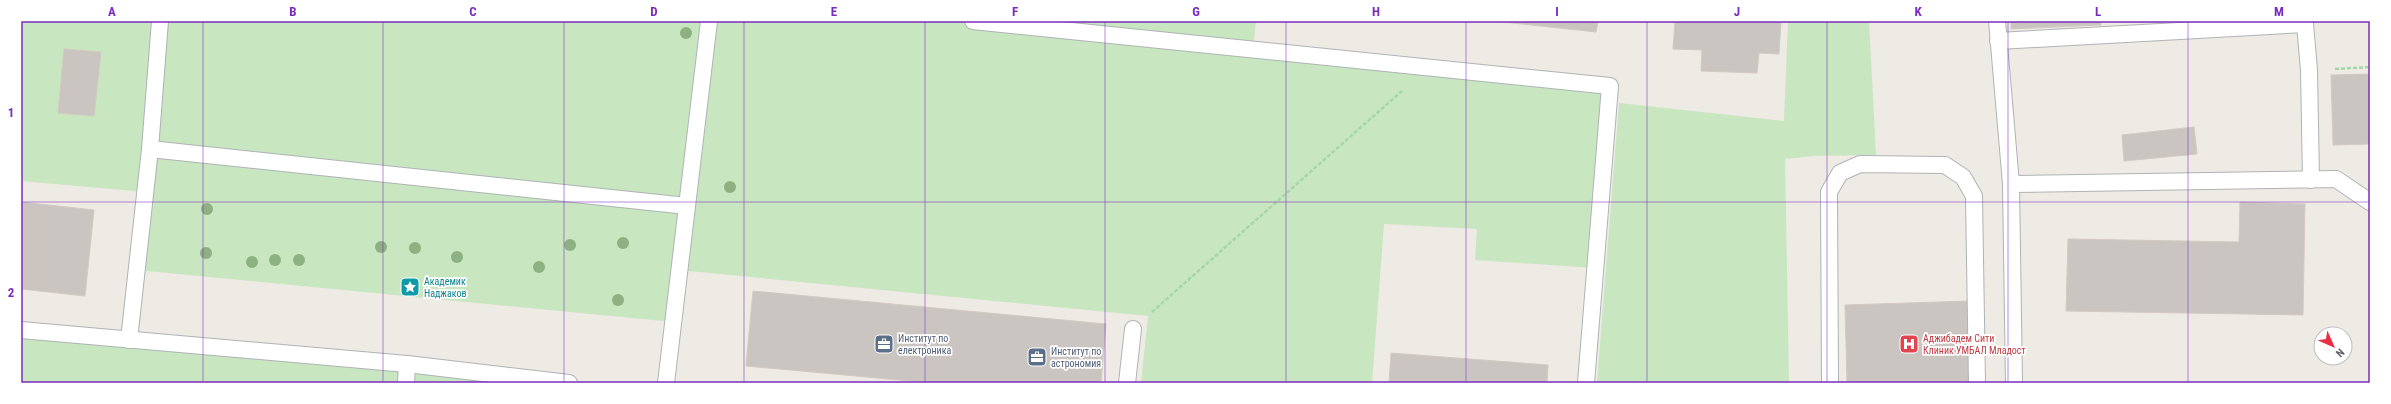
<svg xmlns="http://www.w3.org/2000/svg" width="2391" height="404" viewBox="0 0 2391 404" font-family="'Roboto Condensed',sans-serif">
<rect width="100%" height="100%" fill="#eeeae4"/>
<g fill="#c8e6c0">
<polygon points="21,21 1256,21 1253,50 1610,86 1595,268 1475,260 1477,229 1384,224 1372,383 1141,383 1148,316 679,270 673,322 137,270 145,192 21,181"/>
<polygon points="1788,21 1869,21 1876,155 1813,156 1785,159 1789,383 1597,383 1619,103 1784,121"/>
<polygon points="21,331 559,383 21,383"/>
</g>
<g fill="#cac5c1" stroke="#d3cac2">
<polygon points="1494,21 1598,21 1596,32"/>
<polygon points="1675,21 1781,21 1779,54 1759,53 1757,73 1701,71 1702,50 1673,49"/>
<polygon points="2011,21 2101,21 2101,25 2011,29"/>
<polygon points="64,49 101,52 94,116 58,113"/>
<polygon points="2370,74 2370,144 2333,145 2331,75"/>
<polygon points="2194,127 2197,154 2124,161 2122,135"/>
<polygon points="21,202 94,210 85,296 21,289"/>
<polygon points="2240,202 2305,204 2303,315 2066,311 2068,239 2239,242"/>
<polygon points="753,291 1106,324 1101,383 932,383 746,366"/>
<polygon points="1970,301 1972,383 1847,383 1845,305"/>
<polygon points="1391,353 1548,365 1547,383 1389,383"/>
</g>
<g fill="none" stroke-linecap="round" stroke-linejoin="round">
<defs>
<g id="service">
<polyline points="973,21 1610,86 1586,383"/>
<polyline points="1997,21 2011,184 2014,383"/>
<polyline points="1998,41 2305,24 2309,70 2311,180"/>
<polyline points="150,149 687,206"/>
<polyline points="2011,184 2336,179 2370,202"/>
<polyline points="21,330 407,364 569,383"/>
<polyline points="129,340 150,149 160,21"/>
<polyline points="406,383 407,364"/>
<polyline points="666,383 709,21"/>
<polyline points="1127,383 1133,329"/>
<polyline points="1830,383 1829,192 1840,173 1860,164 1945,165 1963,177 1974,196 1977,383"/>
</g>
</defs>
<use href="#service" stroke="#afb3b6" stroke-width="18"/>
<g stroke="#a3d8a7" stroke-width="2.5" stroke-dasharray="4 2" stroke-linecap="butt">
<polyline points="2335,69 2370,67"/>
<polyline points="1152,312 1403,90"/>
</g>
<use href="#service" stroke="#fff" stroke-width="16"/>
</g>
<g fill="#8eb183">
<circle cx="686" cy="33" r="6"/>
<circle cx="730" cy="187" r="6"/>
<circle cx="207" cy="209" r="6"/>
<circle cx="623" cy="243" r="6"/>
<circle cx="570" cy="245" r="6"/>
<circle cx="381" cy="247" r="6"/>
<circle cx="415" cy="248" r="6"/>
<circle cx="206" cy="253" r="6"/>
<circle cx="457" cy="257" r="6"/>
<circle cx="275" cy="260" r="6"/>
<circle cx="299" cy="260" r="6"/>
<circle cx="252" cy="262" r="6"/>
<circle cx="539" cy="267" r="6"/>
<circle cx="618" cy="300" r="6"/>
</g>
<path fill="none" stroke="#7b2cbf" stroke-width="1" stroke-opacity="0.55" d="M 203,21 L 203,383M 383,21 L 383,383M 564,21 L 564,383M 744,21 L 744,383M 925,21 L 925,383M 1105,21 L 1105,383M 1286,21 L 1286,383M 1466,21 L 1466,383M 1647,21 L 1647,383M 1827,21 L 1827,383M 2008,21 L 2008,383M 2188,21 L 2188,383M 21,202 L 2370,202"/>
<defs>
<symbol id="sight-square" viewBox="-11 -11 22 22"><rect x="-9" y="-9" width="18" height="18" rx="4" fill="#0f9aa8" stroke="#fff"/><path d="M0-6L1.8-2.2L6-1.7L2.9 1.2L3.7 5.4L0 3.3L-3.7 5.4L-2.9 1.2L-6-1.7L-1.8-2.2Z" fill="#fff"/></symbol>
<symbol id="office-square" viewBox="-11 -11 22 22"><rect x="-9" y="-9" width="18" height="18" rx="4" fill="#5c6f8a" stroke="#fff"/><path d="M-6-3h4V-5.5h4V-3h4V5H-6ZM-1-4.5V-3h2v-1.5ZM-6 0V1H6V0Z" fill="#fff"/></symbol>
<symbol id="hospital-square" viewBox="-11 -11 22 22"><rect x="-9" y="-9" width="18" height="18" rx="4" fill="#e0444e" stroke="#fff"/><path d="M-5-5h3v3.5h4V-5h3V5h-3V1.5h-4V5h-3Z" fill="#fff"/></symbol>
</defs>
<g fill-rule="evenodd">
<use href="#sight-square" x="399" y="276" width="22" height="22"/>
<use href="#office-square" x="873" y="333" width="22" height="22"/>
<use href="#hospital-square" x="1898" y="333" width="22" height="22"/>
<use href="#office-square" x="1026" y="346" width="22" height="22"/>
</g>
<g text-anchor="middle" stroke-width="3.5" stroke-linejoin="round" paint-order="stroke">
<g font-size="10" fill="#0d838f" stroke="#fff" text-anchor="start">
<text x="424" y="285">Академик<tspan x="424" dy="12">Наджаков</tspan></text>
</g>
<g font-size="10" fill="#4e5e75" stroke="#fff" text-anchor="start">
<text x="898" y="342">Институт по<tspan x="898" dy="12">електроника</tspan></text>
<text x="1051" y="355">Институт по<tspan x="1051" dy="12">астрономия</tspan></text>
</g>
<g font-size="10" fill="#be3a42" stroke="#fff" text-anchor="start">
<text x="1923" y="342">Аджибадем Сити<tspan x="1923" dy="12">Клиник УМБАЛ Младост</tspan></text>
</g>
</g>
<rect width="2391" height="404" fill="none" stroke="#ffffff" stroke-width="44"/>
<g transform="translate(2333 346) rotate(135)"><circle r="19" fill="#ffffff" stroke="#bec0c1"/>
<path d="M0-3L7 15L0 10L-7 15Z" fill="#e92f45"/>
<text y="-6" font-size="11" font-weight="bold" text-anchor="middle" fill="#5c6164">N</text>
</g>
<rect x="22" y="22" width="2347" height="360" fill="none" stroke="#7b2cbf" stroke-width="1.5"/>
<g font-size="13" text-anchor="middle" font-weight="bold" fill="#7b2cbf">
<text x="112" y="16">A</text>
<text x="293" y="16">B</text>
<text x="473" y="16">C</text>
<text x="654" y="16">D</text>
<text x="834" y="16">E</text>
<text x="1015" y="16">F</text>
<text x="1196" y="16">G</text>
<text x="1376" y="16">H</text>
<text x="1557" y="16">I</text>
<text x="1737" y="16">J</text>
<text x="1918" y="16">K</text>
<text x="2098" y="16">L</text>
<text x="2279" y="16">M</text>
<text x="11" y="117">1</text>
<text x="11" y="297">2</text>
</g>
</svg>
